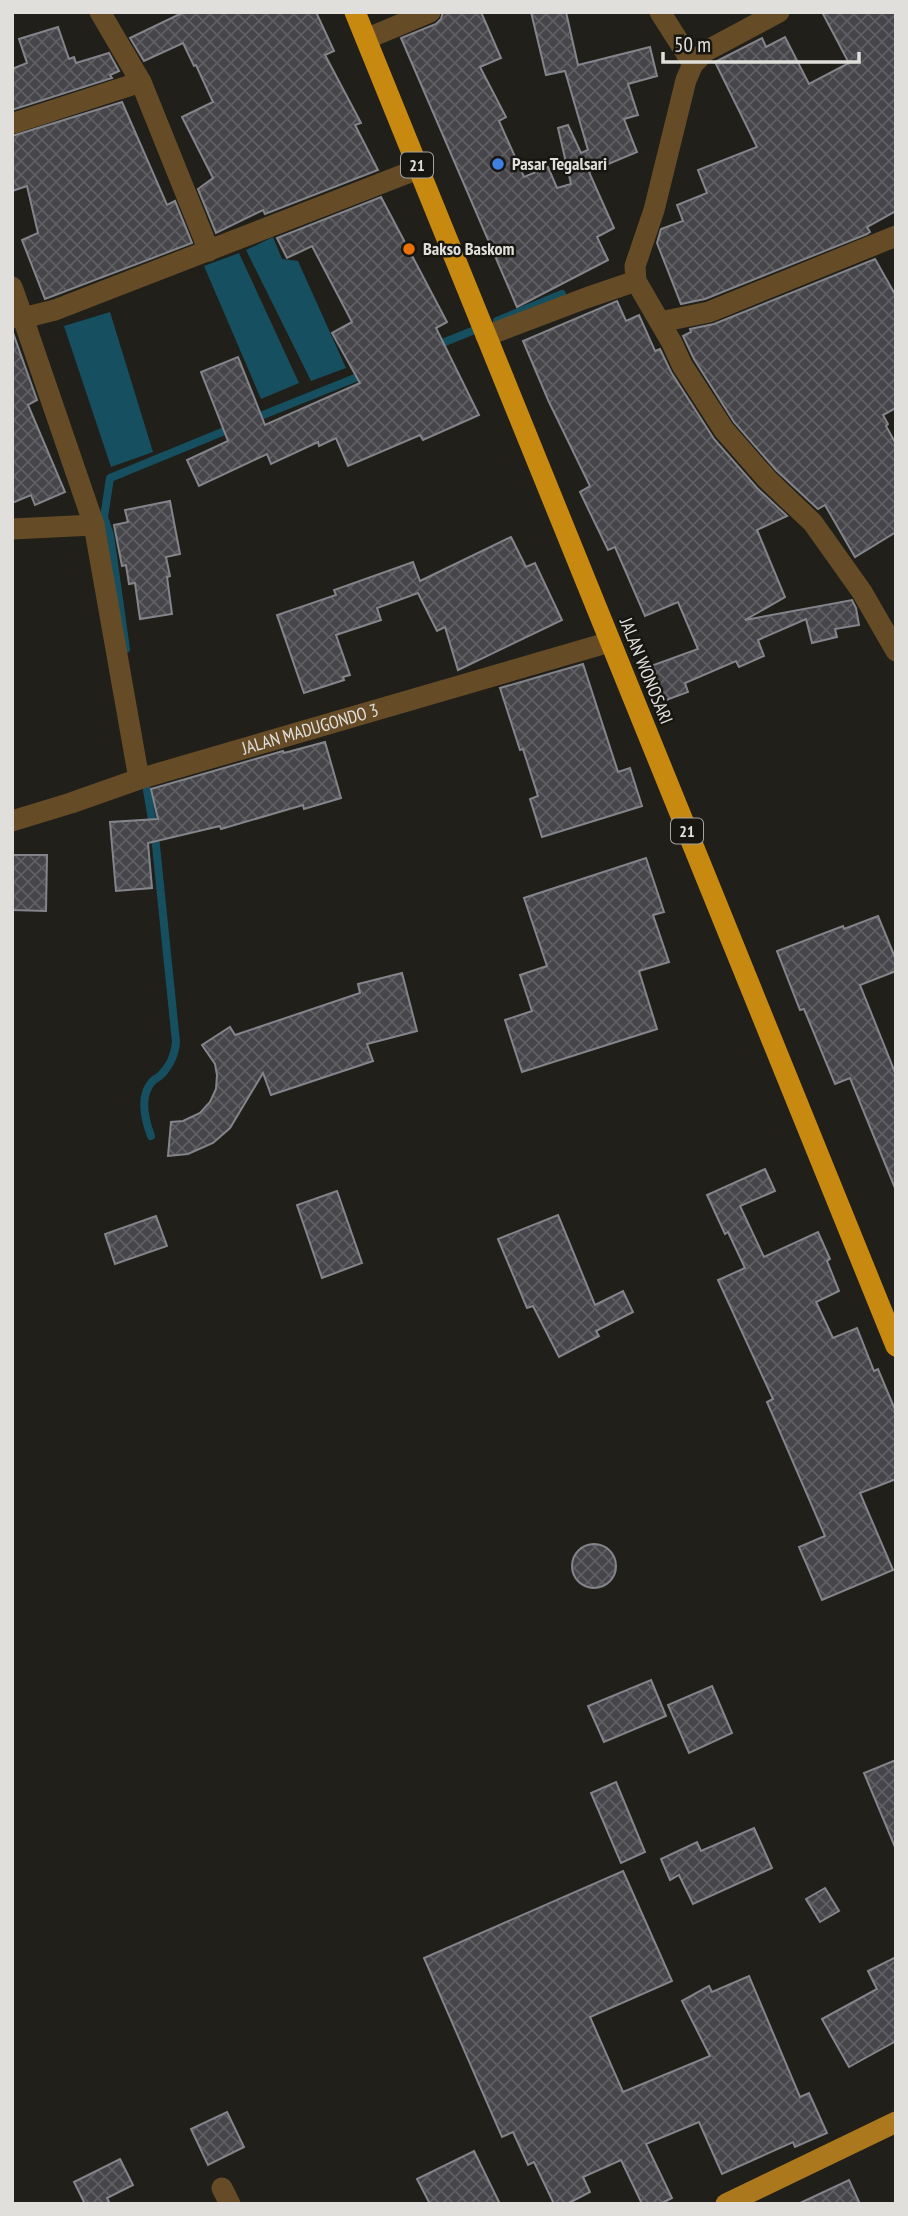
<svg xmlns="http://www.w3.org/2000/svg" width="908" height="2216" viewBox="0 0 908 2216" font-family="'PT Sans Narrow',sans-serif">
<defs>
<pattern id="building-cross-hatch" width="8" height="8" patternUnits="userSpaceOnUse" patternTransform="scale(1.75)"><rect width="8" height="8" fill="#45454a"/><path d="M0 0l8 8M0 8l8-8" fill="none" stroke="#605f64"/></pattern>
</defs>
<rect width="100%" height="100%" fill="#201f1a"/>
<g fill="#164f5f">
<polygon points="273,237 282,259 298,261 346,368 311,381 246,250"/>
<polygon points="239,253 299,383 261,399 204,266"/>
<polygon points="110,312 153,452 111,467 64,326"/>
</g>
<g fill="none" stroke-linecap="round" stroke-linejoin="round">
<g stroke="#164f5f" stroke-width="8">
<polyline points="497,321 562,294"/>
<polyline points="435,346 482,327"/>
<polyline points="253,419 365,374"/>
<polyline points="126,649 110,535 104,517 110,478 232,428"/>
<path d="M 145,779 L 155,836 L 176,1042 C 175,1056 170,1066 160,1076 C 157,1078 153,1080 151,1083 C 139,1098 145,1120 151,1136"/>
</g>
</g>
<g fill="url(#building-cross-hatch)" stroke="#84858b" stroke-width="2">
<polygon points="184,12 316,12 334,51 325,55 361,123 355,125 378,170 265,214 263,210 216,233 198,189 213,178 182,117 213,102 196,65 194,66 183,43 144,61 130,38"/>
<polygon points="443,12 481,12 501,58 480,67 506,117 499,121 524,177 548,167 557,188 571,184 558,128 568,125 581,153 588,150 565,71 546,75 531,12 566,12 578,65 650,47 657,76 628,84 638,115 624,119 637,152 589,172 614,228 597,237 608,260 517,307 401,38 436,24 441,19"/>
<polygon points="822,12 896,12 896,211 867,227 870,232 867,234 705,299 681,304 657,243 661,229 683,221 677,205 707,193 698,170 757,147 715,62 762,38 766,47 785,37 809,84 849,63"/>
<polygon points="58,27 69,59 74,57 76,63 109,53 119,71 110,75 112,78 12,110 12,69 27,63 19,39"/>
<polygon points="122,102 167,205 175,201 192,243 45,299 22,240 38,233 27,186 12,191 12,136"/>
<polygon points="381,197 447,322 436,328 479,415 423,440 420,435 348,466 336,438 319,446 318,442 271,464 267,454 199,486 187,460 228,441 201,372 238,357 265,425 360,383 332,333 352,322 312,246 287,258 277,238"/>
<polygon points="875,259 896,296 896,408 883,415 888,424 886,426 896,444 896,532 855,557 825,505 818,509 776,470 734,422 694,359 683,336 691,332 690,329 714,324"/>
<polygon points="617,301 626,321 639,315 655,351 660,349 671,372 714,439 757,488 787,516 757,530 785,597 745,620 852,600 856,608 859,625 835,629 837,637 812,643 806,619 758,640 764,656 739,667 736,661 685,683 688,692 661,702 648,667 698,649 678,602 645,616 615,547 608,550 580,492 590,486 549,402 523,341"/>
<polygon points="12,330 37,400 28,405 65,492 35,505 31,495 12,503"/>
<polygon points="170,501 180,554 166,557 170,576 167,577 172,614 140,619 135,583 129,584 126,565 122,566 114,525 128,522 125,510"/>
<polygon points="511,537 526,567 535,563 562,620 458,670 445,627 437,631 418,593 377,608 381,620 336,635 350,675 343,677 344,680 304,693 277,615 336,595 334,590 413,562 420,581"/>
<polygon points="583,664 618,772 630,768 642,806 542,837 530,799 538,796 523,749 520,750 500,688"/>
<polygon points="325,742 341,798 304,809 303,805 221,829 220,826 148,843 152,888 116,891 110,822 158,819 151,789 283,751 284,753"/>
<polygon points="12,855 47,855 46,911 12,910"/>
<polygon points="646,858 664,912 653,915 669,962 639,971 657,1029 522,1072 505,1020 532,1011 520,975 547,966 524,898"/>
<polygon points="878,916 896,960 896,971 860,985 896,1075 895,1188 850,1078 835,1084 804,1009 800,1010 777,951 843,926 844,929"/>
<polygon points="402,973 417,1031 367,1044 373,1061 271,1095 263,1073 230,1128 213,1143 188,1154 168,1156 171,1122 183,1121 200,1113 210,1102 216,1089 217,1075 215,1064 202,1045 230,1027 235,1035 360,993 358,984"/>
<polygon points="765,1169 775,1191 740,1206 764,1257 818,1232 830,1259 827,1261 839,1291 816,1302 833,1338 857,1328 874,1371 878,1369 896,1412 896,1479 860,1493 893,1570 822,1600 799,1547 825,1536 767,1402 773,1399 718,1280 745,1268 728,1232 725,1234 707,1195"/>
<polygon points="337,1191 362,1263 322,1278 297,1205"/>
<polygon points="558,1215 595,1305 623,1291 633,1312 596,1331 599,1336 559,1357 533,1306 527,1308 498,1239"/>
<polygon points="156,1216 167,1246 115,1264 105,1234"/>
<circle cx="594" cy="1566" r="22"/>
<polygon points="651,1680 666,1716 604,1742 588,1706"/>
<polygon points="712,1686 732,1733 689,1753 668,1705"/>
<polygon points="896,1760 896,1847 895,1847 864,1773"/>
<polygon points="616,1782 645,1852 621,1863 591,1793"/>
<polygon points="754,1828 772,1868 693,1904 679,1875 670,1880 661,1859 697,1842 701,1851"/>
<polygon points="623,1871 672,1981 590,2017 623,2092 710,2056 682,2001 709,1986 712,1992 749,1976 800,2097 809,2093 827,2133 795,2147 793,2142 722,2174 699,2122 646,2144 672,2198 660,2204 642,2204 621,2160 583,2177 590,2192 567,2204 554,2204 534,2162 528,2165 513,2132 502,2137 424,1958"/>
<polygon points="825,1888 839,1911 820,1922 806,1899"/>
<polygon points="896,1957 896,2041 849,2067 822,2019 877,1989 868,1971"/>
<polygon points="227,2112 244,2147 208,2165 191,2129"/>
<polygon points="474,2151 500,2204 430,2204 417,2179"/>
<polygon points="120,2159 133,2185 107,2198 110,2204 85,2204 74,2182"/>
<polygon points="849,2180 860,2204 798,2204"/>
</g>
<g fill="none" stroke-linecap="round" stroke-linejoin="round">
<g stroke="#654c27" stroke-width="21">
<polyline points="100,12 141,82 209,251"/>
<polyline points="660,12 693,64"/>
<polyline points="779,12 706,51 693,64 686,80 654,210 635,266 636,281 672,343 682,365 724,430 767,479 813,523 862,592 896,651"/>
<polyline points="366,39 430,12"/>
<polyline points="14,123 141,82"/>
<polyline points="12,287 23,318 12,317"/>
<polyline points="660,322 709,312 896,236"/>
<polyline points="486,336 586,298 636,281"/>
<polyline points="12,529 94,525"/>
<polyline points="139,779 94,525 23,318 55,310 418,169"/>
<path id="s1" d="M 12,821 L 71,803 L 139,779 L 610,642"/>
<polyline points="222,2188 230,2204"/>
</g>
<polyline stroke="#ac781e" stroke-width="21" points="726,2204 896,2122"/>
<polyline stroke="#c88910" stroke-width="21" points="355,12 896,1346"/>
</g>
<circle fill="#3f7fe0" stroke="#171611" stroke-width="2.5" cx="498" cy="164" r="7"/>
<circle fill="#e8710a" stroke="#171611" stroke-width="2.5" cx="409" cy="249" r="7"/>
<g text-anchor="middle" stroke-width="5" stroke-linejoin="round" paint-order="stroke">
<g fill="#171611" stroke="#a4a39f" stroke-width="2">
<rect x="401" y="152.5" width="32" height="25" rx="5"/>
<rect x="671" y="818.5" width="32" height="25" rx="5"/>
</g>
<g font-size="16" font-weight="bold" fill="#e0dfdc">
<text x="417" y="171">21</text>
<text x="687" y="837">21</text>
</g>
<g font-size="18" font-weight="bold" fill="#e0dfdc" stroke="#171611" text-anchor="start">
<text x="512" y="170">Pasar Tegalsari</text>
<text x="423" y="255">Bakso Baskom</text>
</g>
<g font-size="18" fill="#e0dfdc" stroke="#171611">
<text transform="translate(646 671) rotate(68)" y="6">JALAN WONOSARI</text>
<text dy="6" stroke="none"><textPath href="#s1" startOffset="312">JALAN MADUGONDO 3</textPath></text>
</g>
</g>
<rect width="908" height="2216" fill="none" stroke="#e0dfdc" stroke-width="28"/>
<path d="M663 52v10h196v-10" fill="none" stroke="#e0dfdc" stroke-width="3.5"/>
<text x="674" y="52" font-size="21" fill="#e0dfdc" stroke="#171611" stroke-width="5" paint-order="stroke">50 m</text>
</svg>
